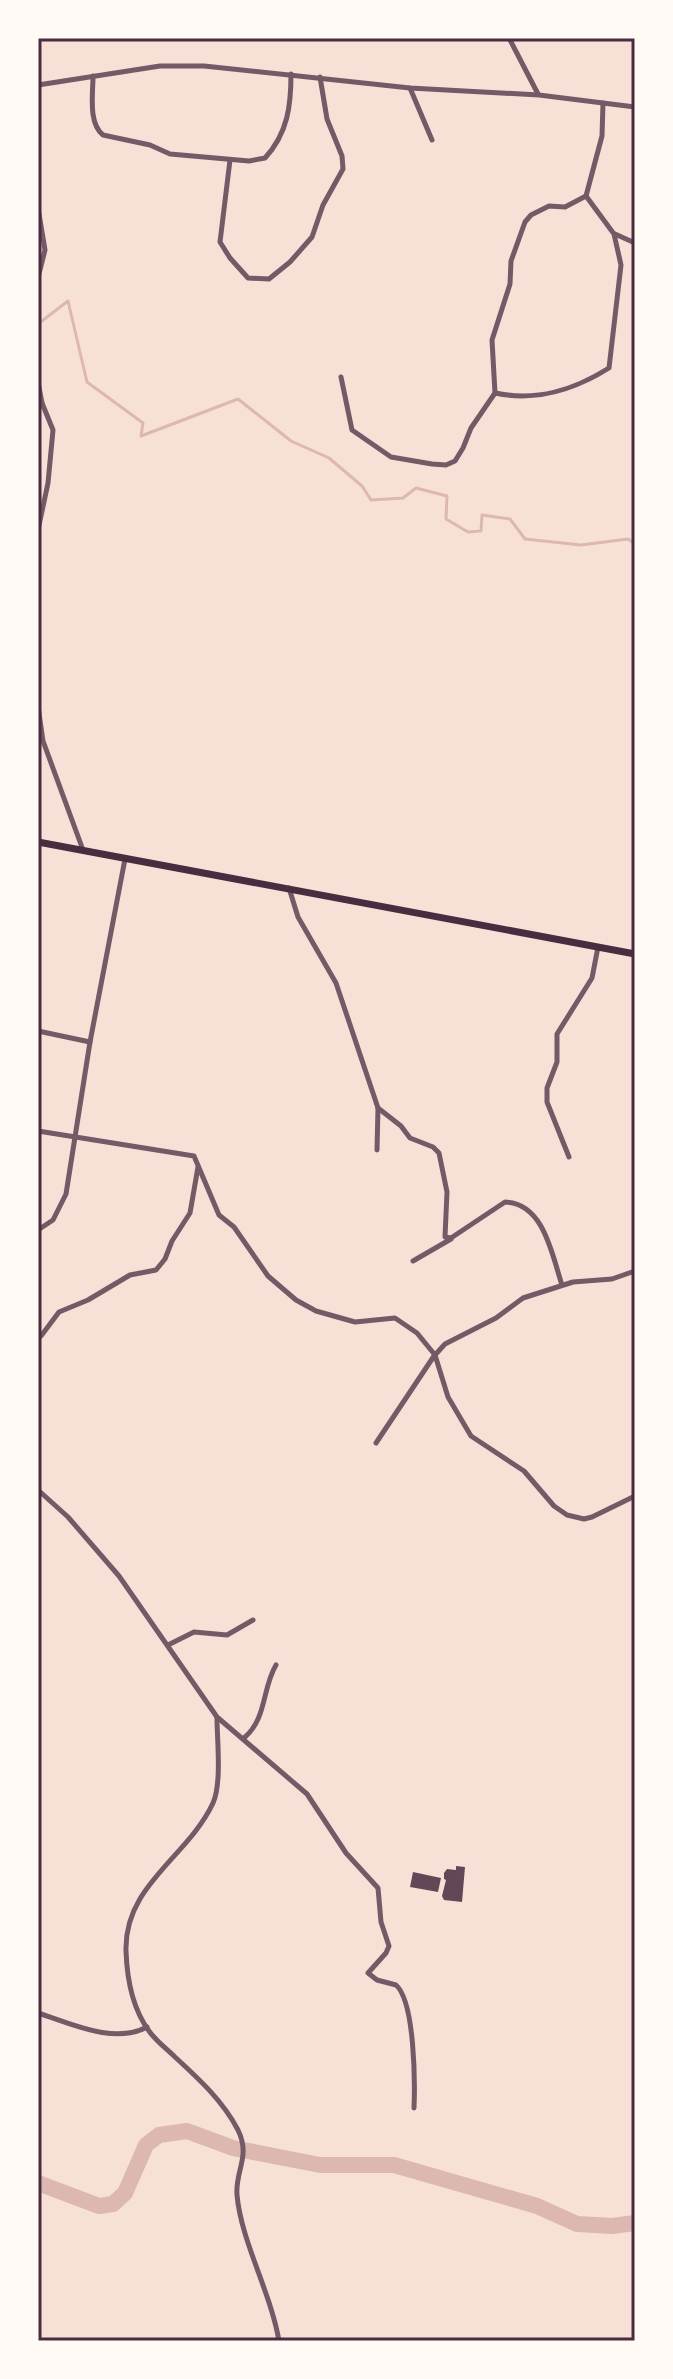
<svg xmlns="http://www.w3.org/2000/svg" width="673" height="2379" viewBox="0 0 673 2379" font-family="Arial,sans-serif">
<rect width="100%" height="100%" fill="#f7e1d7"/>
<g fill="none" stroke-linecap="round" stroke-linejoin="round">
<polyline stroke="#dcb8b0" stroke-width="3" points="38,324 68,301 87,382 143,423 141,436 238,399 291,441 329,458 362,486 371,500 403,498 416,488 447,496 446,519 468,532 481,531 482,515 510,519 525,539 581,545 628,539 635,544"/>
<polyline stroke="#dcb8b0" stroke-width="16" points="38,2183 99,2206 113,2204 125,2193 146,2145 159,2135 187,2131 233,2148 320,2165 394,2165 537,2206 577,2224 612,2226 635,2223"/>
</g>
<g fill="#644757">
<polygon points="456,1866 465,1867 462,1902 444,1900 442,1896 446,1880 444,1879 444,1873 447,1869 456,1870"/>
<polygon points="413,1872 441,1878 438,1892 410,1887"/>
</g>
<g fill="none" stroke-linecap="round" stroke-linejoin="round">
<g stroke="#755966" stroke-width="5">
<polyline points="509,38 538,94"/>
<path d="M 93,76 C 93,94 88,123 103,135 L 150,145 L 170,154 L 249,161 L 265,158 C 288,133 291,105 291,74"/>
<polyline points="38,85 160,66 204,66 410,88 539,95 635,107"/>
<polyline points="410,88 432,140"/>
<polyline points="230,160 220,242 230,258 248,278 269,279 290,262 312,237 323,205 343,169 342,156 327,119 320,77"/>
<polyline points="38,208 45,250 38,278"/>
<polyline points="615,234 635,243"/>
<polyline points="341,377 352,430 391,457 432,464 446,465 455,461 463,448 471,428 495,393 492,340 510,284 511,261 525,222 531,215 549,206 565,207 586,196"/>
<polyline points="38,382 42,403 38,409"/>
<path d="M 495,393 C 537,402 574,390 609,368 L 621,265 L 614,234 L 586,196 L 602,136 L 603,103"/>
<polyline points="38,530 48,483 53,430 42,403"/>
<polyline points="38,706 43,741 83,850"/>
<polyline points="289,888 298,917 336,983 378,1108 377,1150"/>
<polyline points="38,1031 90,1042"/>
<path d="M 378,1108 L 401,1126 L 410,1138 L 433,1147 L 439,1153 L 447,1192 L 445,1237 L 451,1238 L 505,1202 C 544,1203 552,1255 562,1285"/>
<polyline points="38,1131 194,1156 219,1215 234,1227 268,1276 296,1300 316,1311 355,1322 395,1318 417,1333 435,1355 445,1344 496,1318 523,1298 573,1282 612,1279 635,1271"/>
<polyline points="569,1157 547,1102 547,1088 557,1062 557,1034 592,978 598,947"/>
<polyline points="38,1230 53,1220 66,1194 90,1042 125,859"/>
<polyline points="413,1261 451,1239"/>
<polyline points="41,1336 59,1312 88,1300 130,1275 156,1270 165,1259 172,1241 190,1213 198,1167"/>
<polyline points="435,1355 448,1397 471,1436 524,1471 554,1506 567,1515 584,1519 592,1517 635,1496"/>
<polyline points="376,1443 434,1356"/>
<path d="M 38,1490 L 68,1517 L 119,1576 L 217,1717 L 307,1794 L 346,1853 L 378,1888 L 381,1922 L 389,1946 L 386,1953 L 368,1973 L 377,1980 L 396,1985 C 415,2002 415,2083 414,2108"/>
<polyline points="168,1645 194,1632 227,1635 253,1620"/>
<path d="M 217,1718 C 217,1740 222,1783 213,1803 C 188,1857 124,1885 126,1951 C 127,1980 132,2008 149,2031 C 156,2041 167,2049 175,2057 C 199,2079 223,2101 238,2130 C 251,2157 235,2170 237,2195 C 241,2241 271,2293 279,2341"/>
<path d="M 244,1738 C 267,1719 262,1688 276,1665"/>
<path d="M 38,2013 C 70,2023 114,2045 147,2027"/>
</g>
<polyline stroke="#4a2c40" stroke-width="7" points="38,842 635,954"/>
</g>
<rect width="673" height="2379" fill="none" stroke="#fffaf5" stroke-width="80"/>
<rect x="40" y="40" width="593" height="2299" fill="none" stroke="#4a2c40" stroke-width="3"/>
</svg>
